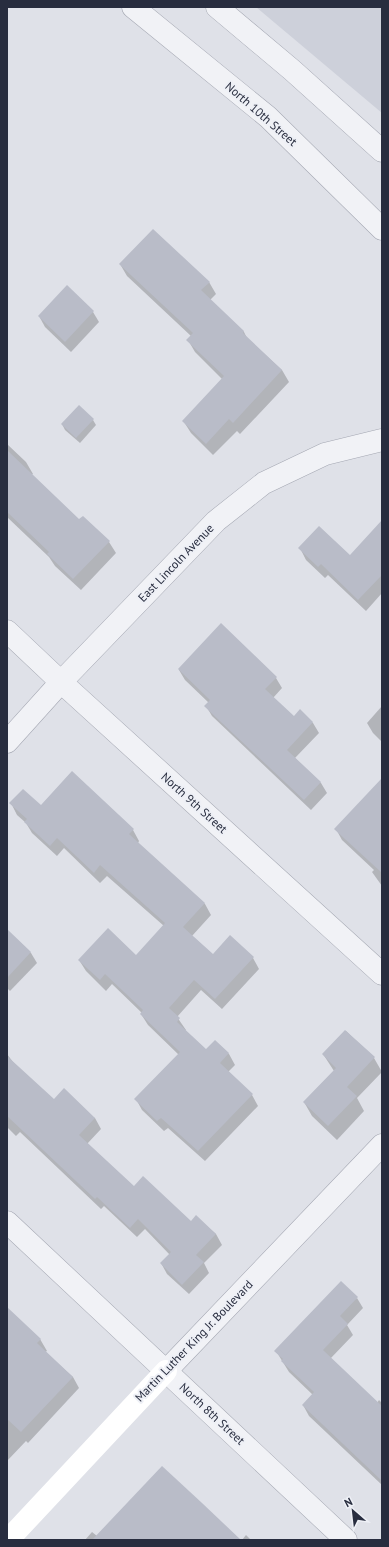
<svg xmlns="http://www.w3.org/2000/svg" width="389" height="1547" viewBox="0 0 389 1547" font-family="'PT Sans',sans-serif">
<rect width="100%" height="100%" fill="#dfe1e8"/>
<polygon fill="#cdd0da" points="256,7 382,7 382,113"/>
<g fill="#0003">
<polygon points="120,264 209,282 216,294 210,300 244,332 247,338 282,370 289,382 240,434 237,431 213,455 191,433 184,422 222,379 195,352 188,340 191,336 127,276"/>
<polygon points="93,312 99,322 71,352 45,327 39,316"/>
<polygon points="93,420 96,425 80,443 65,430 62,424"/>
<polygon points="7,444 26,462 33,474 31,475 79,521 109,542 116,553 81,590 55,566 49,557 7,517"/>
<polygon points="382,522 382,593 366,611 328,575 325,578 306,560 300,548 350,556"/>
<polygon points="179,670 276,678 282,688 273,698 294,717 300,711 313,723 319,733 295,758 321,783 327,793 311,810 212,716 206,706 209,703 185,680"/>
<polygon points="382,706 382,742 373,733 367,723"/>
<polygon points="72,772 133,830 139,841 138,843 205,904 211,915 192,936 213,955 253,958 259,969 222,1009 201,990 177,1017 186,1030 185,1031 206,1050 215,1041 229,1054 235,1065 228,1072 252,1095 258,1106 205,1161 168,1128 164,1131 142,1110 136,1099 179,1055 148,1025 141,1014 142,1013 112,984 106,991 86,971 79,960 136,956 164,926 107,876 100,883 64,848 57,856 32,833 26,823 17,815 11,803 41,806"/>
<polygon points="382,787 382,886 372,872 374,870 342,840 336,829"/>
<polygon points="10,933 31,953 37,963 10,991 7,988 7,937"/>
<polygon points="346,1031 374,1058 382,1072 357,1098 364,1111 337,1140 312,1116 304,1102 334,1071 323,1054"/>
<polygon points="7,1054 16,1066 54,1101 95,1118 101,1129 87,1144 134,1187 191,1222 196,1217 216,1234 222,1245 204,1263 209,1273 189,1294 167,1274 161,1263 170,1255 145,1229 137,1237 104,1206 101,1209 20,1132 16,1136 7,1127"/>
<polygon points="357,1298 363,1308 347,1325 353,1335 330,1359 377,1403 379,1400 382,1403 382,1485 309,1416 303,1405 313,1395 289,1372 276,1351"/>
<polygon points="7,1308 40,1339 47,1351 45,1352 73,1377 79,1388 28,1443 26,1441 7,1461"/>
<polygon points="92,1532 97,1536 239,1540 85,1540"/>
<polygon points="246,1535 251,1540 242,1540"/>
</g>
<g fill="#b9bcc8">
<polygon points="153,229 210,282 201,290 244,331 243,333 282,370 233,423 229,419 206,444 182,421 224,376 186,340 193,333 119,264"/>
<polygon points="67,285 94,311 65,342 38,316"/>
<polygon points="79,405 94,419 76,438 61,424"/>
<polygon points="7,450 79,519 83,516 110,541 73,579 47,554 49,552 7,512"/>
<polygon points="382,520 382,575 358,600 321,564 318,567 298,548 319,526 350,555"/>
<polygon points="221,623 277,677 265,689 294,716 300,709 313,722 287,750 321,782 304,800 204,706 210,700 178,669"/>
<polygon points="72,771 134,829 129,834 205,903 183,927 213,954 230,935 254,957 215,999 194,980 169,1008 180,1018 177,1022 206,1049 215,1040 229,1053 220,1063 253,1094 198,1151 161,1118 157,1121 134,1099 180,1052 140,1014 143,1010 105,974 100,980 78,960 108,928 136,955 165,923 100,865 94,873 57,838 50,846 24,822 27,819 9,803 23,789 41,805"/>
<polygon points="382,778 382,873 334,829"/>
<polygon points="7,929 31,952 7,978"/>
<polygon points="345,1030 375,1057 347,1087 357,1096 328,1126 303,1102 336,1068 322,1054"/>
<polygon points="7,1056 54,1099 64,1088 95,1118 79,1135 134,1186 143,1176 191,1221 196,1215 216,1234 196,1255 204,1262 182,1285 160,1263 171,1252 138,1219 130,1228 97,1197 95,1199 7,1116"/>
<polygon points="341,1281 358,1297 340,1316 348,1324 323,1350 382,1406 382,1481 302,1405 314,1392 281,1361 283,1359 274,1351"/>
<polygon points="7,1307 41,1339 37,1343 73,1377 21,1432 7,1419"/>
<polygon points="162,1466 202,1503 241,1540 92,1540"/>
</g>
<g fill="none" stroke-linecap="round" stroke-linejoin="round">
<defs>
<g id="minor">
<polyline points="133,7 268,117 382,229"/>
<polyline points="217,7 292,70 382,151"/>
<polyline points="7,631 61,682 382,974"/>
<polyline points="7,1222 346,1540"/>
</g>
<g id="tertiary">
<polyline points="7,742 61,682 216,521 264,483 325,454 382,440"/>
<polyline points="166,1371 382,1145"/>
</g>
</defs>
<use href="#minor" stroke="#a4a7b2" stroke-width="23"/>
<use href="#tertiary" stroke="#a4a7b2" stroke-width="23"/>
<use href="#minor" stroke="#f1f2f6" stroke-width="22"/>
<use href="#tertiary" stroke="#f1f2f6" stroke-width="22"/>
<polyline stroke="#fff" stroke-width="22" points="8,1540 166,1371"/>
</g>
<g text-anchor="middle" stroke-width="4" stroke-linejoin="round" paint-order="stroke">
<g font-size="12" fill="#282d3f" stroke="#eef0f6">
<text transform="translate(261 114) rotate(41)" y="4">North 10th Street</text>
<text transform="translate(176 563) rotate(-46)" y="4">East Lincoln Avenue</text>
<text transform="translate(194 803) rotate(42)" y="4">North 9th Street</text>
<text transform="translate(194 1341) rotate(-46)" y="4">Martin Luther King Jr. Boulevard</text>
<text transform="translate(212 1414) rotate(43)" y="4">North 8th Street</text>
</g>
</g>
<rect width="389" height="1547" fill="none" stroke="#282d3f" stroke-width="16"/>
<g transform="translate(353 1511) rotate(332)" stroke="#eef0f6" stroke-width="3" paint-order="stroke">
<path d="M0-3L7 15L0 10L-7 15Z" fill="#282d3f"/>
<text y="-6" font-size="11" font-weight="bold" text-anchor="middle" fill="#282d3f">N</text>
</g>
</svg>
